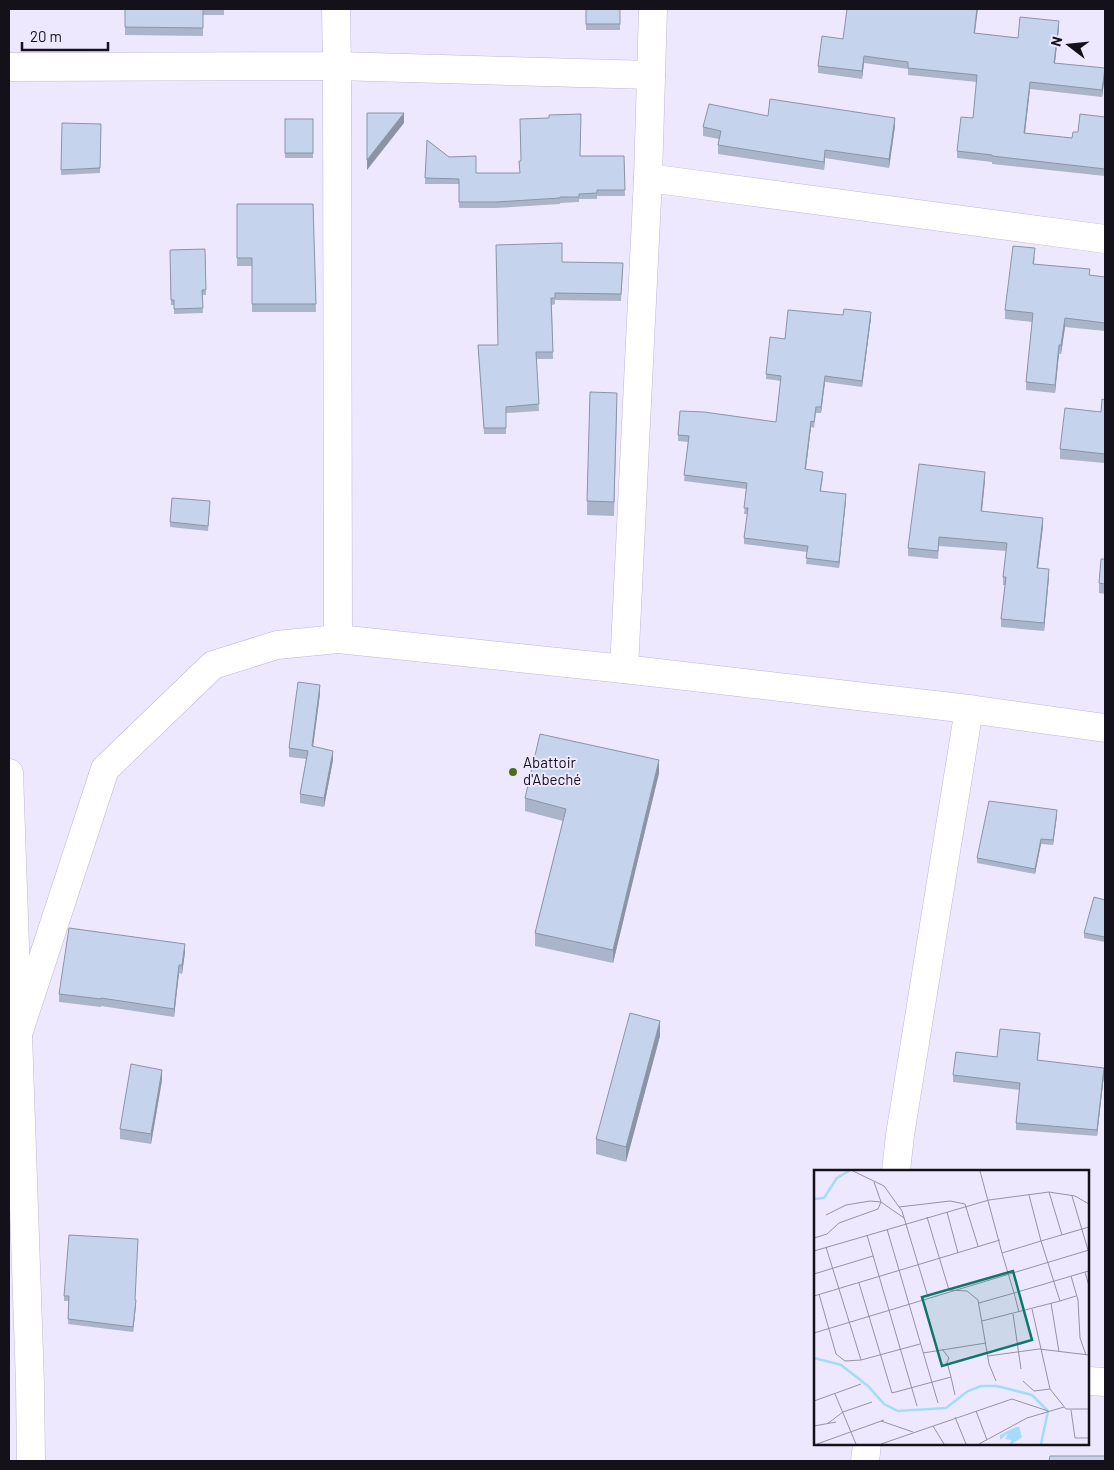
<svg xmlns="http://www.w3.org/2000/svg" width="1114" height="1470" viewBox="0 0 1114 1470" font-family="Barlow,sans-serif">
<rect width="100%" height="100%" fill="#eee8ff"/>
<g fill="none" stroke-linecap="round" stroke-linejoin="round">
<defs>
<g id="minor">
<polyline points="9,67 337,66 336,9"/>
<polyline points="648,178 1105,239"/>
<polyline points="338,639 337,66 651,75"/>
<polyline points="624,669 648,178 653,9"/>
<polyline points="9,773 30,1383 31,1461"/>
<polyline points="9,1034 18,1034 105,769 213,665 277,645 338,639 624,669 969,709 1105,728"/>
<polyline points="896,1171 900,1135 969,709"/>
<polyline points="1088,1381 1105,1382"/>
<polyline points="865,1461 867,1444"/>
</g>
</defs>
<use href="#minor" stroke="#beb7d2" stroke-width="29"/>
<use href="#minor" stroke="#fff" stroke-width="28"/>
</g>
<g fill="#aab5cc">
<polygon points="125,9 224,9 224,15 203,15 203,36 125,35"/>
<rect x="586" y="9" width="34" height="21"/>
<polygon points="1059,28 1055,63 1105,75 1102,97 1030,89 1025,133 1072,138 1078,132 1105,117 1105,176 992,164 992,162 957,158 957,151 973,118 977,82 908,75 908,69 864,63 862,79 818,73 818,66 975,33 1018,38"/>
<polygon points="768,116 895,126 889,168 825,158 824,170 718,154 718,145 719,139 703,136 703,127"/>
<rect x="285" y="119" width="28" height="39"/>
<polygon points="101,124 100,173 61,175 61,170"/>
<polygon points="427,140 449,157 476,173 520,173 521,161 581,156 624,156 625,196 597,196 597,199 579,199 579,202 560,203 560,204 496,208 459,208 459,184 425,184"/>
<polygon points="237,204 313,204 316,312 252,312 252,266 237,266"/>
<polygon points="205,249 206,295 202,295 203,313 174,314 174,305 171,305 170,250"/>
<polygon points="1035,256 1034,264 1090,275 1105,277 1105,331 1065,327 1061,354 1059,354 1055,393 1026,390 1026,382 1032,322 1005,319 1005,310"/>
<polygon points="562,262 623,269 621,301 555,300 555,304 552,305 553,359 536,359 539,411 506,413 506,434 484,434 478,345 498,345"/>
<polygon points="871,318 862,387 825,382 821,413 816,413 814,428 811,427 806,469 823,478 821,491 846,500 839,568 806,564 807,552 744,544 744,538 748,514 744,514 747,489 684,481 688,442 678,441 678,435 776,422 781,381 766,379 766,374 785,339"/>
<polygon points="1105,400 1105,463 1060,459 1060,449 1101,412"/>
<polygon points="617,407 614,516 587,515 587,501"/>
<polygon points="985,480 982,511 1043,526 1038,568 1049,577 1044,631 1001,627 1001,619 1005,585 1003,585 1003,577 1006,551 939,546 938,559 908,556 908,548"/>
<polygon points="210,506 208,531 170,527 170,522"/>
<polygon points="1105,559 1105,594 1099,593 1099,583"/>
<polygon points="320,694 313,746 333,760 324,807 300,803 300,794 306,759 289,757 289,748"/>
<polygon points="659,773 613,963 535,946 535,933 563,821 525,811 525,798"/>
<polygon points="1057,815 1053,845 1041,844 1035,874 977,863 977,858"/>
<polygon points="1105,900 1105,942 1084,938 1084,933"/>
<polygon points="185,952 182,974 179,973 174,1017 101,1006 101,1007 59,1002 59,994"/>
<polygon points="660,1036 626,1162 596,1154 596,1139"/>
<polygon points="1040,1040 1038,1060 1104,1075 1097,1136 1016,1130 1016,1123 1020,1090 953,1082 953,1075"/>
<polygon points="162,1080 151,1144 120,1139 120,1129"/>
<polygon points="64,1296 135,1300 136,1305 133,1332 68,1324 69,1301 64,1301"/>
</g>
<g fill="#8b94a6">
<polygon points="977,9 978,9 974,40 974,33"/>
<polygon points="1059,21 1059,28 1054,70 1054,63"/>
<polygon points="864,56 864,63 862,79 862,71"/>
<polygon points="1105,68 1105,75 1102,97 1102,90"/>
<polygon points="1030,82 1030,89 1024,141 1024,133"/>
<polygon points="404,113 404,123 367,170 367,160"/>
<polygon points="895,118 895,126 889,168 889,159"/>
<polygon points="825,150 825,158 824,170 824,162"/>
<polygon points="871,312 871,318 862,387 862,381"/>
<polygon points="1065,318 1065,327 1061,354 1061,345"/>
<polygon points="1059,345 1059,354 1055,393 1055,385"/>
<polygon points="825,376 825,382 821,413 821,407"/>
<polygon points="811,421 811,427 805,475 805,469"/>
<polygon points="985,472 985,480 981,519 981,511"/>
<polygon points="846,494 846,500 839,568 839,562"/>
<polygon points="1043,518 1043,526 1037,576 1037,568"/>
<polygon points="1049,569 1049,577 1044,631 1044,623"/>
<polygon points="320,685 320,694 312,755 312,746"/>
<polygon points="333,751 333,760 324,807 324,798"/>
<polygon points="659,760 659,773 613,963 613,950"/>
<polygon points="1057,810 1057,815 1053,845 1053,840"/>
<polygon points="1041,839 1041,844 1035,874 1035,869"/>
<polygon points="185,944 185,952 182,974 182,965"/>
<polygon points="179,965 179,973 174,1017 174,1009"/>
<polygon points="660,1021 660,1036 626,1162 626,1147"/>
<polygon points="1104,1068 1104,1075 1097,1136 1097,1130"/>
<polygon points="162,1070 162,1080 151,1144 151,1134"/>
<polygon points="136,1300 136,1305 133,1332 133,1327"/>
</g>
<g fill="#c6d3ed" stroke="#8b94a6">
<polygon points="125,9 203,9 203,28 125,27"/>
<rect x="586" y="9" width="34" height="15"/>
<polygon points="847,9 977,9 974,33 1018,38 1020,17 1059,21 1054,63 1105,68 1102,90 1030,82 1024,133 1072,138 1073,132 1078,132 1080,114 1105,117 1105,169 992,156 992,155 957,151 961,117 973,118 977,75 908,68 908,62 864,56 862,71 818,66 822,36 843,39"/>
<polygon points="770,99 895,118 889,159 825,150 824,162 718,145 721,131 703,127 709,104 768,116"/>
<polygon points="367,113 404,113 367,160"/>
<polygon points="581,114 580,156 624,156 625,190 597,190 597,193 579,194 579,197 560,197 560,198 496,202 459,202 459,179 425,178 427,140 449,157 476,156 476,173 520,173 519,161 521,161 520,119 549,118 549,115"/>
<rect x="285" y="119" width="28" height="34"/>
<polygon points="62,123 101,124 100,168 61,170"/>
<polygon points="237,204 313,204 316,304 252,304 252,258 237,258"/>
<polygon points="562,243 562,262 623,263 621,294 555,293 555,298 551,298 553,352 536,352 539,404 506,407 506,428 484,428 478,345 498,345 496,245"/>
<polygon points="1013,246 1035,248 1033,264 1090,269 1089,275 1105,277 1105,323 1065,318 1061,345 1059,345 1055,385 1026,382 1033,313 1005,310"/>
<polygon points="205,249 206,290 202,290 203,308 174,309 174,300 171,300 170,250"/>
<polygon points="844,309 871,312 862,381 825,376 821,407 816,407 814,422 811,421 805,469 823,472 820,491 846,494 839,562 806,558 808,546 744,538 748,508 744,508 747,483 684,475 689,436 678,435 680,411 704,412 776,422 781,376 766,374 770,337 785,339 788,310 843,315"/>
<polygon points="590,392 617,393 614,502 587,501"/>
<polygon points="1102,399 1105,400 1105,454 1060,449 1065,408 1101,412"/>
<polygon points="919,464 985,472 981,511 1043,518 1037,568 1049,569 1044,623 1001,619 1006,577 1003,577 1007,543 939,537 938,551 908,548"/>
<polygon points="172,498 210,501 208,526 170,522"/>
<polygon points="1101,559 1105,559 1105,584 1099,583"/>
<polygon points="298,682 320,685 312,746 333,751 324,798 300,794 308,751 289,748"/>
<polygon points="540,734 659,760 613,950 535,933 566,809 525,798"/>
<polygon points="989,801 1057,810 1053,840 1041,839 1035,869 977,858"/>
<polygon points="1094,897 1105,900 1105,937 1084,933"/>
<polygon points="69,928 185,944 182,965 179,965 174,1009 101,998 101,999 59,994"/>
<polygon points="630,1013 660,1021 626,1147 596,1139"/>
<polygon points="1000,1029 1040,1033 1037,1060 1104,1068 1097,1130 1016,1123 1020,1083 953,1075 956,1052 997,1057"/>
<polygon points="131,1064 162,1070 151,1134 120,1129"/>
<polygon points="69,1235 138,1239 135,1300 136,1300 133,1327 68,1319 69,1296 64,1296"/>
<polygon points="1050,1456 1105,1456 1105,1461 1049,1461"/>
</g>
<circle fill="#506b1d" stroke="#eee8ff" stroke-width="2" cx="513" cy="772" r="5"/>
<g text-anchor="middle" stroke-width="4" stroke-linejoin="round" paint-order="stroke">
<g font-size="15" fill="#14111b" stroke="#eee8ff" text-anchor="start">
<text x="523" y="768">Abattoir<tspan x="523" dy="17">d'Abeché</tspan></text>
</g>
</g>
<g transform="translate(814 1170)">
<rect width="275" height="275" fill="#eee8ff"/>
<path d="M 202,257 L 205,257 L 208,267 L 198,274 L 196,274 L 197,270 L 191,269 L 194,263 L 186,270 L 186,265 Z" fill="#a3dcf8"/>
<path fill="none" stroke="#a3dcf8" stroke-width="2.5" d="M 0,29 L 10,28 L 23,8 L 35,1M 0,188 L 27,195 L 54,216 L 70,234 L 84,241 L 132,238 L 154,221 L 167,216 L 183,216 L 218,225 L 234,241 L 227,274"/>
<path fill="none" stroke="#9792a4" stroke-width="1" d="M 39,1 L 70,16 L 88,41 L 114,127M 166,1 L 188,83 L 227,71 L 215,25M 235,22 L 248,65M 258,26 L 274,80M 85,37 L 136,31 L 151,34 L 164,76M 133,42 L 144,83M 12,45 L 32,35 L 56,31 L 67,32 L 90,48M 113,47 L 135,120 L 153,121 L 164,130 L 175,194 L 182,211M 73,59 L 124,233M 53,65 L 103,236M 0,68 L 13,64 L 25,53 L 64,39 L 67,32 L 60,12M 12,77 L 47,190M 0,81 L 175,30 L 235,22 L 261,26 L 275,34M 188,83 L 200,123 L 271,102M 275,101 L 271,102 L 275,116M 0,104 L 59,86M 257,106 L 264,130 L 266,168 L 272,185M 45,113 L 78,223 L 137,207 L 133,192 L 135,188 L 128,179M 5,124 L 22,184 L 31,191 L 47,190 L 106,174M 0,126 L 186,70M 262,126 L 246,131 L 227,71 L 275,57M 165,133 L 200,123 L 205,142M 237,133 L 245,182M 218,139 L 236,219 L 252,239 L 275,239M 199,144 L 207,199M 168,151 L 246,131M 0,163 L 275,80M 109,183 L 172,173M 174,186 L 225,179 L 275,185M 137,207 L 141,225M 209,211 L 220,221 L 236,219M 21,224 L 42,274M 0,231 L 47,214M 257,240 L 261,268 L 275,268M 162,241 L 173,270M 141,247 L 152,274M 67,251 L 99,262M 13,254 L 29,242 L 58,232M 0,256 L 22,252M 119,256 L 130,274M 3,274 L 70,250M 67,274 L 198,229 L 234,241M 165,274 L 213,248 L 250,237"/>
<path fill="#0f766e" fill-opacity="0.15" stroke="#0f766e" stroke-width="2.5" d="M 199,101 L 218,170 L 128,196 L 108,127 Z"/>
<rect width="275" height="275" fill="none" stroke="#14111b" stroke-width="2.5"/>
</g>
<rect width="1114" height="1470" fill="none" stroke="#14111b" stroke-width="20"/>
<g transform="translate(1069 45) rotate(286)" stroke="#eee8ff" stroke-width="4" paint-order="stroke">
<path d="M0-4L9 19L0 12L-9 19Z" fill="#14111b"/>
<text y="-8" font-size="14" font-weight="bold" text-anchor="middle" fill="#14111b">N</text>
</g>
<path d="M22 42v8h86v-8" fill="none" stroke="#14111b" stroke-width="2.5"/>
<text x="30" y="42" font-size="15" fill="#14111b" stroke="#eee8ff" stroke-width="4" paint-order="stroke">20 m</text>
</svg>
